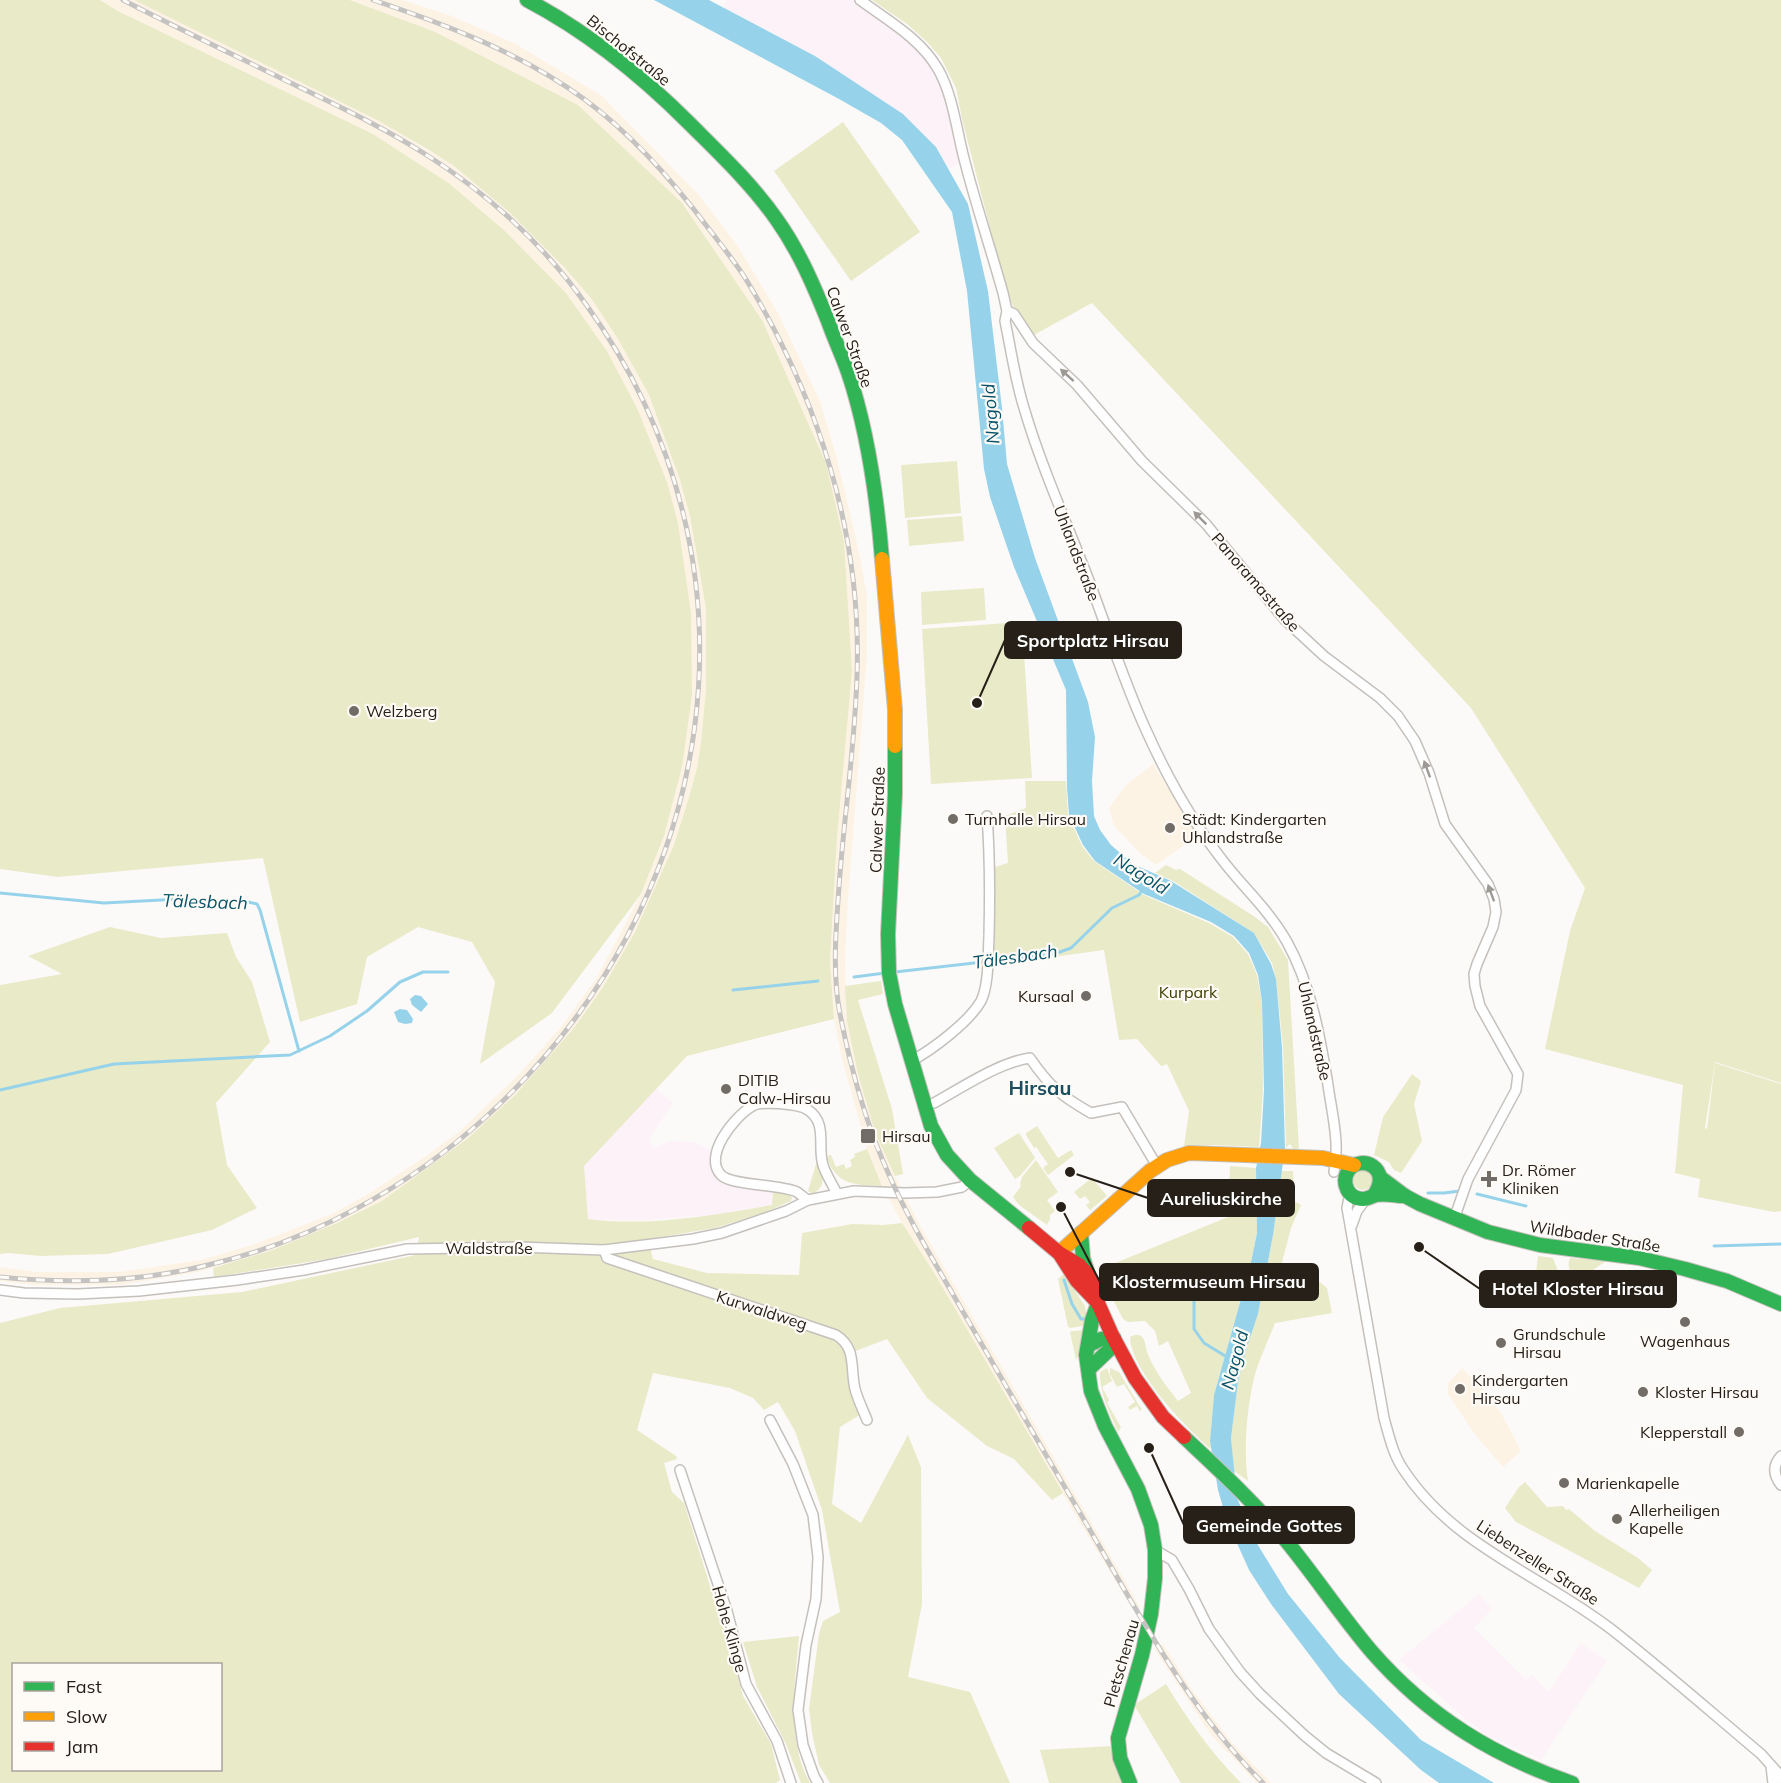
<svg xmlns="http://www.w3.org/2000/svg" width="1781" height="1783" viewBox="0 0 1781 1783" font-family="Mulish,sans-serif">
<rect width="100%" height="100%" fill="#fcfaf8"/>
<g fill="#fdf2f7">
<polygon points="727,0 853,0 908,40 932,67 944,96 961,162 949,169 936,147 903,114 815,56 723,7"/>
<polygon points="655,1088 673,1103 649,1139 654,1148 670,1141 694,1142 710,1149 712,1167 717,1179 723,1184 773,1190 772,1205 712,1215 632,1221 588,1219 584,1166"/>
<polygon points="1479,1594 1492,1609 1474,1628 1526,1680 1532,1675 1549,1692 1581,1643 1607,1661 1541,1760 1488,1736 1464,1718 1399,1660"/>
</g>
<g fill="#fdf3e5">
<polygon points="100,0 134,0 380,121 454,166 509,212 564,267 591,297 618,339 649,395 680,480 690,516 706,609 706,689 701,742 697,768 689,797 674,845 634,934 603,987 574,1028 528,1081 495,1114 464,1141 426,1170 382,1201 337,1223 273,1250 198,1272 121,1285 34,1285 0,1281 0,1267 38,1272 119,1272 201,1260 252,1245 332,1214 368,1194 423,1158 460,1131 519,1074 561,1027 596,979 641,894 664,836 682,767 667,482 637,408 607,351 566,293 506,232 450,184 373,134 118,11"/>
<polygon points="350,0 402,0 452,16 516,44 602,96 698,194 737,245 778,313 820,401 836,455 856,538 867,595 867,656 848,899 845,961 847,1021 895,1176 921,1227 1140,1607 1134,1611 1077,1518 933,1271 902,1223 882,1186 867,1149 842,1059 834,1019 830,961 837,837 826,463 762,320 682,203 433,31"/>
<polygon points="1153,764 1194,830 1194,838 1156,865 1141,854 1114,826 1109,808 1125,786"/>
<polygon points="1462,1368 1482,1389 1501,1413 1521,1451 1503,1467 1473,1432 1448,1394 1448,1383"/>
<polygon points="1163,1644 1190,1687 1230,1740 1271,1783 1257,1783 1210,1734 1155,1650"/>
</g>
<g fill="#e9eac8" fill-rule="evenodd">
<polygon points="0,0 100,0 118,11 373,134 450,184 506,232 566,293 607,351 637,408 667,482 678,523 691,613 692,695 682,767 664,836 641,894 552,1013 480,1064 495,982 472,942 418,927 367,957 357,1004 300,1022 263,858 58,877 0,869"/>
<path d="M 134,0 L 350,0 L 433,31 L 578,105 L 682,203 L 762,320 L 826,463 L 844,542 L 852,671 L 837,837 L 830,961 L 834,1019 L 687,1056 L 584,1166 L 588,1219 C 647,1227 714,1215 772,1205 L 773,1190 L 789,1194 L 792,1197 L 791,1201 L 763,1213 L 715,1228 L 648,1239 L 653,1259 L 707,1273 L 799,1275 L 802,1233 L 852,1224 L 883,1225 L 902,1223 L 933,1271 L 1063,1493 L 1052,1500 L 1014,1459 L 987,1446 L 927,1398 L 887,1339 L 853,1352 L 858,1391 L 868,1410 L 840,1427 L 832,1504 L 861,1523 L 908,1435 L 921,1467 L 922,1604 L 908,1677 L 970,1692 L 1010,1783 L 830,1783 L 819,1765 L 812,1733 L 809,1709 L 819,1634 L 823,1621 L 840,1612 L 822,1510 L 795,1431 L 778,1402 L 764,1410 L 753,1398 L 730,1388 L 653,1373 L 637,1430 L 676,1456 L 677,1459 L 664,1463 L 672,1492 L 684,1503 L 728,1643 L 743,1696 L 771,1744 L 780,1780 L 776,1783 L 0,1783 L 0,1323 L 60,1308 L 242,1292 L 416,1255 L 419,1237 L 327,1259 L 214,1277 L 213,1268 L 273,1250 L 337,1223 L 382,1201 L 467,1139 L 515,1095 L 574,1028 L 603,987 L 634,934 L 674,845 L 689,797 L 697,768 L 701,742 L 706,689 L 706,609 L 690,516 L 680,480 L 649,395 L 618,339 L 591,298 L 564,267 L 509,212 L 454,166 L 429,150 L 379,121 ZM 14,1664 L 220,1664 L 220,1770 L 14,1770 Z"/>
<polygon points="872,0 1781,0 1781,1083 1715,1062 1705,1128 1707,1129 1715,1063 1781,1084 1781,1211 1774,1212 1698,1197 1700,1179 1675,1173 1683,1085 1545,1049 1570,931 1585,888 1471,708 1092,303 1032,336 1014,308 1006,290 963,123 956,88 941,58 927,42 907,24"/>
<polygon points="843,122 920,232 851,281 774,171"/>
<polygon points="957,461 961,513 905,518 901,465"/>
<polygon points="962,516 964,541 909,546 907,520"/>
<polygon points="984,588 986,620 922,625 921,592"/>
<polygon points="1022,622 1032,778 931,784 922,629"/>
<polygon points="1025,781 1066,781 1068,815 1082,846 1094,861 1144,895 1209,923 1233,937 1248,954 1257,975 1262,1003 1263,1090 1259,1147 1214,1145 1184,1146 1189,1111 1167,1064 1161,1066 1137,1039 1119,1040 1104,950 994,965 995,867 1008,863 1005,816 1026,808"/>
<polygon points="1166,865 1176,870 1180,869 1252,915 1268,927 1288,960 1299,1149 1293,1149 1290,1144 1286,1148 1283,1046 1276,979 1272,963 1254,933 1173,881 1155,873"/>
<polygon points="110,927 161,938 227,933 236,957 252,982 270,1042 216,1103 227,1165 257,1208 212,1230 108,1254 40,1256 9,1253 0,1254 0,985 62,974 28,956"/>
<polygon points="881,981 883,994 858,1000 892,1109 903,1174 895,1176 876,1135 858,1074 847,1021 845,986"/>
<polygon points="1412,1074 1421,1081 1414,1104 1422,1141 1401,1173 1394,1170 1389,1162 1374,1155 1383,1117"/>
<polygon points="1037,1126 1058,1158 1071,1150 1074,1155 1048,1175 1043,1168 1048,1164 1036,1147 1034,1148 1026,1135 1026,1133"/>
<polygon points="1019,1133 1035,1158 1020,1176 1015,1179 994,1148"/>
<path d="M 867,1149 L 882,1186 C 857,1185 837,1186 827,1158 L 829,1155 L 831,1155 L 836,1167 L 844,1164 L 846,1169 L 852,1166 L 850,1160 L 855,1157 L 854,1154 Z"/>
<polygon points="1036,1160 1058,1192 1047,1200 1055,1211 1050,1215 1050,1219 1047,1225 1019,1205 1013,1197 1021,1186 1020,1184 1022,1177"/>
<path d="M 816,1164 L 818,1164 C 823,1178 827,1185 813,1194 L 808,1191 Z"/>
<path d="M 1230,1166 L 1256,1168 L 1257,1233 L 1250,1267 L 1214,1395 L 1210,1441 L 1211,1449 C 1186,1428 1131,1371 1130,1337 C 1134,1335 1139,1333 1143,1338 C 1145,1341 1146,1348 1147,1352 C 1154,1370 1166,1386 1178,1401 L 1191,1393 L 1168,1341 L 1159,1346 L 1155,1331 L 1145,1321 L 1128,1322 L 1123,1319 L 1098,1270 L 1228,1217 Z"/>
<circle cx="1363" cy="1180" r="10"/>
<path d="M 1281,1171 L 1293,1171 L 1294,1201 L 1301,1205 L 1291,1228 L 1281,1266 L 1289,1276 C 1310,1271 1311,1275 1327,1288 L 1332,1313 L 1275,1323 C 1269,1339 1261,1355 1256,1371 C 1247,1402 1243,1450 1248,1481 L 1234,1471 L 1231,1438 L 1238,1382 L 1247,1347 L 1258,1314 L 1273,1235 Z"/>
<polygon points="1092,1178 1107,1196 1090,1210 1086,1205 1090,1202 1085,1196 1080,1199 1074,1192"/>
<polygon points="1538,1256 1553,1258 1559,1274 1568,1287 1555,1296 1535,1281"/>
<path d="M 1570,1258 L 1606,1261 L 1577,1281 C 1571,1273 1566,1268 1570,1258 Z"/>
<polygon points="1064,1274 1085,1306 1088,1325 1071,1328 1068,1327 1058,1279"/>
<polygon points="1086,1330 1087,1337 1076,1360 1070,1332 1073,1331"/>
<path d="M 1107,1368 L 1112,1381 L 1102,1387 L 1109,1400 L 1107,1403 L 1121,1427 L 1118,1432 C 1110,1413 1099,1393 1100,1372 Z"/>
<polygon points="1110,1368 1119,1372 1142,1410 1140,1411 1137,1406 1130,1410 1128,1407 1135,1402 1124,1384 1117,1387 1110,1374"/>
<polygon points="1525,1482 1547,1507 1563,1506 1566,1510 1569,1509 1595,1531 1638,1558 1652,1570 1639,1588 1516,1522 1505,1508 1519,1487"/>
<path d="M 799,1636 C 795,1682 786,1741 810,1783 L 801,1783 L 786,1744 L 757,1687 L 743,1642 Z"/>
<path d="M 1166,1684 C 1187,1719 1212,1754 1241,1783 L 1181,1783 L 1134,1705 Z"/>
<polygon points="1112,1746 1123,1783 1049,1783 1040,1750"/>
</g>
<g fill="#96d3ea">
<polygon points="654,0 709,0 815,56 903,114 936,147 968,204 988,291 1002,408 1007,464 1035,558 1088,702 1095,737 1092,781 1094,816 1100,830 1111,845 1133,864 1171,881 1254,933 1271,964 1276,979 1282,1047 1285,1148 1273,1235 1258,1314 1247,1347 1238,1382 1231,1438 1237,1498 1256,1542 1288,1594 1340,1658 1421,1740 1494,1783 1439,1783 1421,1770 1339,1694 1271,1604 1249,1570 1227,1521 1218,1490 1210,1441 1214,1395 1250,1267 1257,1233 1256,1168 1261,1143 1264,1090 1262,1002 1258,975 1249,953 1234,936 1211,922 1144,894 1095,861 1083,845 1069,815 1067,788 1066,690 1014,567 990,497 984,469 967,291 952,212 902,140 881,123 839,99"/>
<polygon points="415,995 421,996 428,1004 421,1012 412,1005 410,999"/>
<polygon points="400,1009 407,1010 413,1019 412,1023 405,1024 398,1022 394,1012"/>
</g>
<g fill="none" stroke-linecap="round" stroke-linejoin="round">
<g stroke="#96d3ea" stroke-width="3">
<polyline points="0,893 104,903 180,899 248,902 257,904 260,910 299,1051"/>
<polyline points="895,972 1054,954 1071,948 1112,908 1139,895 1143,889"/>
<polyline points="854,977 885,973"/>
<polyline points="733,990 818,981"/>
<polyline points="0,1090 114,1064 290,1055 330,1036 367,1011 400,982 423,972 448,972"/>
<polyline points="1428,1193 1444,1193 1460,1191"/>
<polyline points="1477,1194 1526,1206"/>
<polyline points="1714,1246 1781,1244"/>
<polyline points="1064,1280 1072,1304 1081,1319 1084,1319"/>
<polyline points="1179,1287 1183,1286 1189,1287 1194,1299 1194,1329 1204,1343 1227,1357"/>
<polyline points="1126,1299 1149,1298 1176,1288"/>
</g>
<defs>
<g id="street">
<path d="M 860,0 C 887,20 920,38 938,69 C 954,97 957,135 966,166 C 977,208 991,250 1003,293 L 1007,311 L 1005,321 C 1011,350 1015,379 1024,408 C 1041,466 1066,521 1088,578 C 1107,628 1123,680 1146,730 C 1167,777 1194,825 1227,866 C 1247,891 1271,913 1287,942 C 1311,985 1320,1036 1328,1085 C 1332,1114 1340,1143 1334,1172"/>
<polyline points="1007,311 1014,314 1033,343 1077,385 1142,461 1206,524 1284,619 1324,656 1380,698 1398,716 1415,741 1429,773 1445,824 1488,884 1494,899 1496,912 1493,927 1477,964 1474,974 1475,986 1480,1006 1518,1074 1516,1090 1468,1179 1454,1219"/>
<path d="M 911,1061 C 932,1050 969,1022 981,1001 C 989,985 988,954 989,936 C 990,896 990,856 987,816"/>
<path d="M 934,1103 C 961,1088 1000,1062 1030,1058 C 1049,1086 1061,1096 1091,1113 L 1122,1107 L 1157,1166"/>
<path d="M 1350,1193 L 1347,1208 L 1384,1418 C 1389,1436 1393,1454 1403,1469 C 1453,1546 1541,1575 1611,1629 C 1662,1669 1711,1712 1761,1754 L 1778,1773 L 1781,1780"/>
<path d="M 808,1200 C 804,1198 800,1194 797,1192 C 779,1184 732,1186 721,1175 C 703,1156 733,1118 751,1107 C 760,1100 799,1104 808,1110 C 828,1123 817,1147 823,1165 C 826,1175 833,1185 837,1194"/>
<polyline points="1352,1225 1357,1211 1366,1199"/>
<path d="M 604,1250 L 607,1258 L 836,1335 C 857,1348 850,1368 855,1389 C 858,1400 863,1410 867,1420"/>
<polyline points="0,1290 24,1293 78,1294 139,1291 237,1280 304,1270 407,1249 518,1247 604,1250 693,1239 722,1233 786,1211 808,1200 854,1191 905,1193 937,1192 962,1187 970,1180"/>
<polyline points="770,1420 793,1464 813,1515 818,1557 816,1599 806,1645 798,1710 803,1745 814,1776 818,1783"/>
<path d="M 1781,1456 C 1772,1466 1774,1476 1781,1485"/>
<polyline points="680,1470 727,1611 746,1684 777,1741 791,1783"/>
<polyline points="1155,1550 1172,1560 1189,1589 1209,1629 1240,1672 1260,1694 1305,1736 1326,1753 1376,1783"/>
<polyline points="1771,1766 1773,1783"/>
</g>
<g id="fast">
<path d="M 527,0 C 588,32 640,74 689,123 C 720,154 752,184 777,220 C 799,251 814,286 828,321 C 834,338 842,355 848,372 C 868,431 877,497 882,559"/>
<polyline points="895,746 895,794 888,934 889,973 895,1004 931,1126 947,1155 970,1180 1029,1228"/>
<polyline points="1381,1178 1405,1196 1420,1204 1488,1232 1540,1245 1639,1258 1685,1269 1727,1281 1781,1304"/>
<path d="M 1374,1195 C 1393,1168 1360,1153 1348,1171 C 1341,1183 1348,1199 1363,1199 C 1368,1199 1372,1196 1376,1195 C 1386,1193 1396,1196 1405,1196"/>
<polyline points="1081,1233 1083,1258 1088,1274"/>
<polyline points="1098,1303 1092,1320 1086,1355 1091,1391 1105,1426 1138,1489 1151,1525 1155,1550 1155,1578 1151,1614 1142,1655 1118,1738 1120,1758 1130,1783"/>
<polyline points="1089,1345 1101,1339 1114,1338 1111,1348 1089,1369"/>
<path d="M 1184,1437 C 1218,1469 1253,1501 1283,1537 C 1314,1574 1341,1616 1372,1652 C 1428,1716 1493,1756 1572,1783"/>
</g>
<g id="slow">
<polyline points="882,559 895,710 895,746"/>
<polyline points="1059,1253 1150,1171 1167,1160 1189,1153 1323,1158 1354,1165"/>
</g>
<g id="jam">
<polyline points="1029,1228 1059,1253 1079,1265 1088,1275 1092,1282 1097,1301 1112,1335 1135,1378 1163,1417 1184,1437"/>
<polyline points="1061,1256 1077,1281 1098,1303"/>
</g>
</defs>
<use href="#street" stroke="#c4c0bc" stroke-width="12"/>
<use href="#fast" stroke="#c4c0bc" stroke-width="16"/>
<use href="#slow" stroke="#c4c0bc" stroke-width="16"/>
<use href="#jam" stroke="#c4c0bc" stroke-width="16"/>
<use href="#street" stroke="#fffefe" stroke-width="9"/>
<use href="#fast" stroke="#30b455" stroke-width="14"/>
<use href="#slow" stroke="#ff9f0a" stroke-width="14"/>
<use href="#jam" stroke="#e5322d" stroke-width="14"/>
<defs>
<g id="rail">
<path d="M 373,0 C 447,25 521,53 584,99 C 633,135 673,181 709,229 C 722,246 736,263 747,281 C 819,400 862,535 857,675 C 855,746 844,816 839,887 C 836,929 832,973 840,1014 C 851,1070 866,1125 890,1177 C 911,1225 940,1271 966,1317 C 1002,1379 1037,1440 1073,1501 C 1130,1597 1183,1704 1263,1783"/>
<path d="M 0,1277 C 70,1284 140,1282 208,1265 C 312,1241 409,1187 487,1116 C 721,902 774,564 585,303 C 543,244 487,193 425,154 C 383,127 338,106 293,84 C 236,56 179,29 123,0"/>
</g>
</defs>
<use href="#rail" stroke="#c4c3c2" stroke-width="5"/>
<use href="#rail" stroke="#fefaf6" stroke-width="3" stroke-dasharray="9" stroke-linecap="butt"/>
</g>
<defs><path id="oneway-solid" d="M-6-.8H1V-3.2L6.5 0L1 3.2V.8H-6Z" transform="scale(1.5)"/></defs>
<g fill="#9d9a96">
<use href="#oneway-solid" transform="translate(1067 375) rotate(-138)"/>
<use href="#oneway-solid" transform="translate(1200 518) rotate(-135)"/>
<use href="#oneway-solid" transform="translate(1427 769) rotate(-110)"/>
<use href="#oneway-solid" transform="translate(1491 893) rotate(-110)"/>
</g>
<g fill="#716c66" stroke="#fefaf6" stroke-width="2">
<circle cx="354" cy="711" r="6"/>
<circle cx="953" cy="819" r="6"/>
<circle cx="1170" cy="828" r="6"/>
<circle cx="1086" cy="996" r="6"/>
<circle cx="726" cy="1089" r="6"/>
<rect x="860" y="1128" width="16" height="16" rx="3"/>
<path d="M1486 1170h6v6h6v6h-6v6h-6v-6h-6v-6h6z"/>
<circle cx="1685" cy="1322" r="6"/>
<circle cx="1501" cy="1343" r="6"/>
<circle cx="1460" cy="1389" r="6"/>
<circle cx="1643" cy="1392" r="6"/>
<circle cx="1739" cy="1432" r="6"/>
<circle cx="1564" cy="1483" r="6"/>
<circle cx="1617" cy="1519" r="6"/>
</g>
<g text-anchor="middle" stroke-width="4.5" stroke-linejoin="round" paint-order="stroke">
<g font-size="16" fill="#262018" stroke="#fefaf6">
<text transform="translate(629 50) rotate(39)" y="6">Bischofstraße</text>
<text transform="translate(850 337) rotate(70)" y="6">Calwer Straße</text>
<text transform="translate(1077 553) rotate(69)" y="6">Uhlandstraße</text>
<text transform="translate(1256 582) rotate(49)" y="6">Panoramastraße</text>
<text transform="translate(877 820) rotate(-88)" y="6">Calwer Straße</text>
<text transform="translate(1315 1031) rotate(77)" y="6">Uhlandstraße</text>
<text transform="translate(1595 1236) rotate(9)" y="6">Wildbader Straße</text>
<text x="489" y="1254">Waldstraße</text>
<text transform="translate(762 1310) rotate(18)" y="6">Kurwaldweg</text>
<text transform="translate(1538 1562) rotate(33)" y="6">Liebenzeller Straße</text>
<text transform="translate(730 1629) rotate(74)" y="6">Hohe Klinge</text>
<text transform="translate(1121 1663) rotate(-74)" y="6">Pletschenau</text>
</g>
<g font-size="16" fill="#262018" stroke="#fefaf6" text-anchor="start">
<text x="366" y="717">Welzberg</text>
<text x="965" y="825">Turnhalle Hirsau</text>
<text x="1182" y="825">Städt: Kindergarten<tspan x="1182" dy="18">Uhlandstraße</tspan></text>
<text x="1074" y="1002" text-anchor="end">Kursaal</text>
<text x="738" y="1086">DITIB<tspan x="738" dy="18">Calw-Hirsau</tspan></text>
<text x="882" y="1142">Hirsau</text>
<text x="1502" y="1176">Dr. Römer<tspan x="1502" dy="18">Kliniken</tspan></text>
<text x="1513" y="1340">Grundschule<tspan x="1513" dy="18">Hirsau</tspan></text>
<text x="1685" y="1347" text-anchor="middle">Wagenhaus</text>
<text x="1472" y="1386">Kindergarten<tspan x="1472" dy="18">Hirsau</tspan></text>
<text x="1655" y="1398">Kloster Hirsau</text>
<text x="1727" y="1438" text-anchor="end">Klepperstall</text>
<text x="1576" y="1489">Marienkapelle</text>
<text x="1629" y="1516">Allerheiligen<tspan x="1629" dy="18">Kapelle</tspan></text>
</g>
<g font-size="16" fill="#3d3d00" stroke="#fefaf6">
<text x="1188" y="998">Kurpark</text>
</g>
<g font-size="18" font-style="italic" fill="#06536a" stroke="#fefaf6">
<text transform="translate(991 414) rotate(-95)" y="6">Nagold</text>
<text transform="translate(1141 874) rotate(32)" y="6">Nagold</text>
<text transform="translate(205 902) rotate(2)" y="6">Tälesbach</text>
<text transform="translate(1015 957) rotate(-8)" y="6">Tälesbach</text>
<text transform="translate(1235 1360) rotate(-75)" y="6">Nagold</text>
</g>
<g font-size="20" font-weight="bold" fill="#1a4e5e" stroke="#fefaf6">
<text x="1040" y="1095">Hirsau</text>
</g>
</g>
<path fill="none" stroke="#262018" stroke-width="2" d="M977 703L1005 640M1070 1172L1148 1198M1061 1207L1100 1282M1419 1247L1480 1289M1149 1448L1184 1525"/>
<g fill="#262018" stroke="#fefaf6" stroke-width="2">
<circle cx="977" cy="703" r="6"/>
<circle cx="1070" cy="1172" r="6"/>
<circle cx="1061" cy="1207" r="6"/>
<circle cx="1419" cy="1247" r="6"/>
<circle cx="1149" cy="1448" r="6"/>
</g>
<g fill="#262018" stroke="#262018" stroke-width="2">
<rect x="1005" y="622" width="176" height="36" rx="6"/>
<rect x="1148" y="1180" width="146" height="36" rx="6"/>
<rect x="1100" y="1264" width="218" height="36" rx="6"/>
<rect x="1480" y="1271" width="196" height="36" rx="6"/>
<rect x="1184" y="1507" width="170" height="36" rx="6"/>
</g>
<g font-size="18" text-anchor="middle" font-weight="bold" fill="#fff">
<text x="1093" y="647">Sportplatz Hirsau</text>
<text x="1221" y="1205">Aureliuskirche</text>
<text x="1209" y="1288">Klostermuseum Hirsau</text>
<text x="1578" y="1295">Hotel Kloster Hirsau</text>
<text x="1269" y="1532">Gemeinde Gottes</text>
</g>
<rect x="12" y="1663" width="210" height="108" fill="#fefaf6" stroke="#a8a39d" stroke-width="1.5"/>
<rect x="24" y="1682" width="30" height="9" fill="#30b455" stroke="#a8a39d" stroke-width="1.5"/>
<text x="66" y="1693" font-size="18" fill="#262018">Fast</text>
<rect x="24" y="1712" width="30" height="9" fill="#ff9f0a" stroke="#a8a39d" stroke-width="1.5"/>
<text x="66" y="1723" font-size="18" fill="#262018">Slow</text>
<rect x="24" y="1742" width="30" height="9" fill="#e5322d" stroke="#a8a39d" stroke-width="1.5"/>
<text x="66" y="1753" font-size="18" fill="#262018">Jam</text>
</svg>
